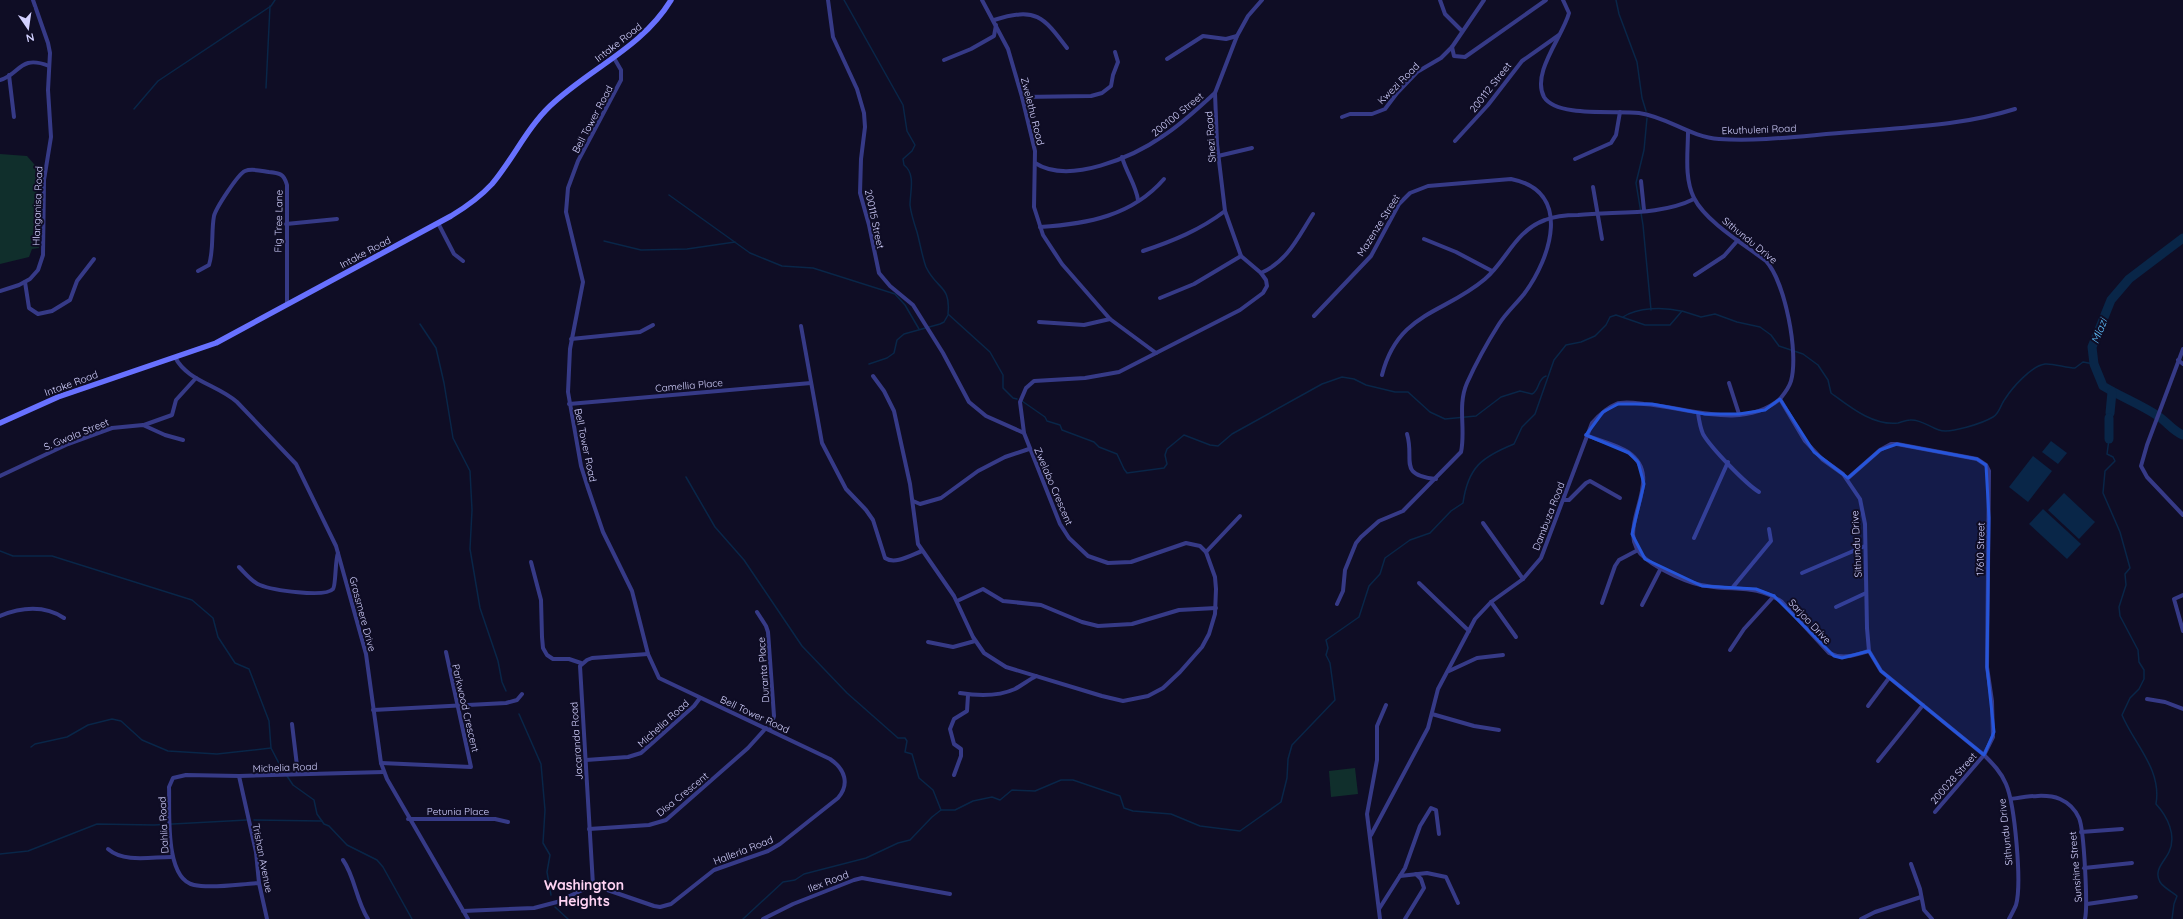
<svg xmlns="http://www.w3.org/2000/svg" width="2183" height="919" viewBox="0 0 2183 919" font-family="Quicksand,sans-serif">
<rect width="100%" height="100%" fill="#0f0d25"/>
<g fill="#102f2c">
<polygon points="0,154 27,156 40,171 36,206 39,248 32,249 29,257 0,264"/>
<polygon points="1355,768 1358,794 1331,797 1329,771"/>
</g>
<g fill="#092648">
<polygon points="2051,441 2067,453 2058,464 2042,452"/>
<polygon points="2033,456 2052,471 2028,502 2009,487"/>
<polygon points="2064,493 2095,522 2079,539 2048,510"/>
<polygon points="2043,509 2081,544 2067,559 2029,524"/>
</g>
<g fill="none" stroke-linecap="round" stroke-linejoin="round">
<g stroke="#092648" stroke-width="1.5">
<path d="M 844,0 L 903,105 L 907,131 L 915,145 L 912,151 L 903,159 L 904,165 C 916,174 910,192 910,205 C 911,214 914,223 917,232 C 920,243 922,256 926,267 C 937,290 951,285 948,314 L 990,352 L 1003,375 L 1003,388 L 1013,398 L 1017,399"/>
<polyline points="1616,0 1619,14 1637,62 1642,98 1646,111"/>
<polyline points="266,88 270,6"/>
<polyline points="134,109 158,81 271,6 275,0"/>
<polyline points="1647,118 1644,150 1636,183 1643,225 1651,310"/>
<polyline points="669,195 750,253 782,266 813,268 895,294 905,305 919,329"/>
<polyline points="604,241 641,250 687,249 735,242"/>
<path d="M 1623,317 C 1638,307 1664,307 1681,311"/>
<polyline points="420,324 436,348 444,383 453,438 470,471 472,510 470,549 480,608 498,661 502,682 506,691"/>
<polyline points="869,364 887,358 894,353 897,340 904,334 940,324 944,322 948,315"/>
<path d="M 1022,401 L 1045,417 L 1047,421 L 1060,425 L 1062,430 L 1094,442 L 1099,447 L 1117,454 L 1124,469 L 1127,473 L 1164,468 L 1167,464 L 1165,455 L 1167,449 L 1184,435 L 1210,445 L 1218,446 L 1232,434 L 1322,384 L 1342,377 L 1354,379 L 1366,385 L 1395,392 L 1408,392 L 1430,412 L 1445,419 L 1476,416 L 1501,397 L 1520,391 L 1532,394 C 1540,390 1537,379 1546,376"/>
<path d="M 2109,439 L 2107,454 L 2113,457 L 2115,461 L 2105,471 L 2103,493 L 2120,532 L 2130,568 L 2125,574 L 2126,585 L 2119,607 L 2120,616 L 2138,650 L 2139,662 L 2144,670 L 2144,679 L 2139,689 L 2130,698 L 2122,715 C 2134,744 2162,769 2156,804 C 2167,816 2177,835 2169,852 C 2165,861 2153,870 2160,882 C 2163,887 2172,892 2177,896 L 2174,904 L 2172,919"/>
<polyline points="686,477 715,527 744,560 802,646 847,693 898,738 905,738 907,741 905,752 912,754 919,778 933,790 941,810"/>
<polyline points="0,551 13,556 52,556 192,600 213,618 218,637 235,663 249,669 269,721 271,748 284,773"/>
<polyline points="519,714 541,764 545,810 543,843 550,855 547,872 551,895"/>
<polyline points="31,747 35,744 67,737 88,725 112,719 121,721 142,740 168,751 217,754 271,748"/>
<polyline points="287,776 293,785 314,800 317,814 324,824 329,826 347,845 377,860 383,867 412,919"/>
<polyline points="254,820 322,821"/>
<polyline points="0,854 28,851 97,824 154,825 247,820"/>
<polyline points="555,907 568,919"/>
<path d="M 743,919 L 783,882 L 795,880 L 804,874 L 866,858 L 898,843 L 910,840 L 932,817 L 941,810 L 955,810 L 973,801 L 992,797 L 1000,800 L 1012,790 L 1035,791 L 1061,780 L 1073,780 L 1120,796 L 1124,808 L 1133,811 L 1171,814 L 1200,826 L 1240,831 L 1281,802 L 1287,778 L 1288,759 L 1292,745 L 1335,700 L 1330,663 L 1326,655 L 1328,648 L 1326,640 L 1359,617 L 1369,586 L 1380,574 L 1385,558 L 1410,540 L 1430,533 L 1451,511 L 1463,503 C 1468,467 1482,457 1514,444 L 1522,427 L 1535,414 L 1554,360 L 1566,345 L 1581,342 L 1595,336 L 1606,325 L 1610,317 L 1616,315 L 1645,325 L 1670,325 L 1682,311 L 1701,317 L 1715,314 L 1737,322 L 1760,327 L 1771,335 L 1779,346 L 1803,354 L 1818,365 L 1828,380 L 1831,393 C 1850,407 1873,426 1898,423 C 1902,422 1906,420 1910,420 C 1921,419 1929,427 1939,430 C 1950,434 1983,423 1993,417 C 1999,414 2001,404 2005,399 C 2012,388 2031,366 2045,364 C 2052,363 2067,368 2075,368 L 2083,362 L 2094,364"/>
</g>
<g stroke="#092648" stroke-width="9">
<path d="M 2183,238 L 2129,279 L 2111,300 L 2092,347 L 2094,364 L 2103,386 C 2121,397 2140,404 2158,416 C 2167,422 2173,431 2183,435"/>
<polyline points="2110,413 2112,392"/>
<polyline points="2109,418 2109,439"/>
</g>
<g stroke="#363a87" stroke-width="4">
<polyline points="828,0 833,37 857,89 864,113 865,127 861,159 860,193 869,225 879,273 890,286 913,305 943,353 969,402 986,416 1024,433"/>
<polyline points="982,0 1008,49 1022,97 1035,151 1034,207 1043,235 1062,264 1110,319 1156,353"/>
<polyline points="1440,0 1445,14 1462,31"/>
<path d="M 1563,0 L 1569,13 C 1563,36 1531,73 1544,97 C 1557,118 1617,110 1639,113 C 1668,117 1690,137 1719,139 C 1762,142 1808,135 1852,132 C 1908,127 1961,126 2015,109"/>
<path d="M 994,20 C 1036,7 1043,16 1067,48"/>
<polyline points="1452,47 1454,56 1465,57 1546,0"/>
<polyline points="1167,59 1203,36 1226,39 1237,36"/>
<polyline points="944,60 971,49 994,36 996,25"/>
<polyline points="9,75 14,117"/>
<path d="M 0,80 C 20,75 19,54 49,66"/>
<polyline points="1022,97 1091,96 1102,93 1111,86 1113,75 1118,62 1115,52"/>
<polyline points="1342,117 1350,114 1372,114 1385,109 1397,93 1417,72 1441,58 1452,47 1484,0"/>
<path d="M 1688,131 C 1688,152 1684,178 1694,198 C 1706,222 1745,245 1766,261 C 1785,282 1799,353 1791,381 C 1789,388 1784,394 1780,399 L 1805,441 L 1822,459 L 1843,474 L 1860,499 L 1865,524 L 1867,628 L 1869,651 L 1881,671 L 1984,755 C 1993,764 2001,772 2006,784 C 2015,805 2022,884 2016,905 C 2014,910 2011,915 2009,919"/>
<polyline points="1455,141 1488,105 1522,61 1559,35"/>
<polyline points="1218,156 1252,148"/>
<path d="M 1122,157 C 1126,172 1136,185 1138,200"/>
<polyline points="1575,159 1611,143 1616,135 1620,112"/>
<path d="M 1035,163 C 1069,185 1133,157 1163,136 C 1182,124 1198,108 1215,93"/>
<polyline points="1641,181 1644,210"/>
<polyline points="1593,187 1602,239"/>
<polyline points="438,223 454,254 463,261"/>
<polyline points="286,224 337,219"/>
<path d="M 1040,227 C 1087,224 1132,216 1164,179"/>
<polyline points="1424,239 1456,252 1492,271"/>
<path d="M 1143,251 C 1173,241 1200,230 1225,211"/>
<path d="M 198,271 L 209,265 C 214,249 211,232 214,216 C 216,208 238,174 245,171 C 252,168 262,171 269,172 C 280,173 284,174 287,185 L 287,304"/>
<path d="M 1261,273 C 1288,261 1298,237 1313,214"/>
<polyline points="1695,275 1724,256 1738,240"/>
<polyline points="25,282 29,308 38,314 52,311 70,300 77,281 94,259"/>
<polyline points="0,291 19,285 30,279 38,270 43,255 44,180 51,137 48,90 50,53 48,43 33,0"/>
<polyline points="1160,298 1194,284 1241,256"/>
<path d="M 1314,316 L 1371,256 L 1399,204 L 1410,193 L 1428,186 L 1511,179 C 1573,191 1551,258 1524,294 C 1516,304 1506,313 1499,324 C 1487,343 1476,363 1467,383 C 1457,406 1466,429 1461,452 L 1403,511 L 1379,521 L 1361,537 L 1356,543 L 1345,570 L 1343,591 L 1337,604"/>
<polyline points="1039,322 1084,325 1110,319"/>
<path d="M 801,326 L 822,443 L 846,489 L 866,510 L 873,520 L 885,558 C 895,565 911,555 922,551"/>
<polyline points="571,339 640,332 653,325"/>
<polyline points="2183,349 2147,445 2141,466 2147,477 2183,515"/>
<path d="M 175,357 C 187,381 218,385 237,402 L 296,464 L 336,546 L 366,654 L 381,763 L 387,779 L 468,919"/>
<polyline points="2178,360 2183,364"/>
<path d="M 1382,375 C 1398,312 1444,314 1485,279 C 1507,260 1515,231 1545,220 C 1555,216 1567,215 1578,215 C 1616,211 1660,216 1694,199"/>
<polyline points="873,376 884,391 894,411 910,484 918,544 954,596 973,637 984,653 1006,667 1102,696 1123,701 1148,696 1163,688 1180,672 1202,647 1209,634 1215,614 1216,589 1215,577 1206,552 1200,546 1186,543 1131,562 1108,563 1088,556 1069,538 1060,524 1024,433 1020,402 1026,388 1034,381 1085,378 1119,372 1240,310 1263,293 1267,286 1266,280 1261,273 1241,256 1225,211 1217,144 1215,93 1237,36 1248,16 1262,0"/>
<polyline points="1729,383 1739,414"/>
<polyline points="569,404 811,383"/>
<path d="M 1698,413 C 1699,420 1700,427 1703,434 C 1711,448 1746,484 1759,492"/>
<polyline points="144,425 172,415 176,400 196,378"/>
<path d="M 1407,434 C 1415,460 1397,475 1436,479"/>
<path d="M 1586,435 C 1600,441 1616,444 1628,452 C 1670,481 1608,530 1646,559 C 1660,570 1689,584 1707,586 C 1735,591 1756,584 1782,602 L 1829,653 C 1843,660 1855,655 1869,651"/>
<polyline points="0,476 68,444 112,428 143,425 165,435 183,440"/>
<polyline points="1847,479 1880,450 1891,444 1897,444 1977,459 1986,465 1989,471 1987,667 1992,701 1993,737 1984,755 1935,812"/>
<polyline points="1563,500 1569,500 1586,483 1590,481 1620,498"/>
<polyline points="913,501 920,504 941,498 978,471 1005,457 1029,449"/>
<polyline points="1483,523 1523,579"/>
<polyline points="1694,538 1728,462"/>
<polyline points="1206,552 1240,516"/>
<polyline points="531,562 541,600 542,637 543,648 547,655 553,659 569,659 581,663"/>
<path d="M 239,567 C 246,574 252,582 260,585 C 272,590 325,598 333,589 C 336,586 335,560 338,553"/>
<polyline points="1802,573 1865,546"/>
<polyline points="1419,583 1469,631"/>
<polyline points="1733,587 1771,541 1769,529"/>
<polyline points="2183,595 2174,599 2183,631"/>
<polyline points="957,601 983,589 1003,601 1041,605 1082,622 1098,626 1132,624 1179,610 1216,608"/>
<polyline points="1491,602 1516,637"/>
<polyline points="1602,603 1615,566 1619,560 1638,550"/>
<polyline points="1642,605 1661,568"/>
<polyline points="1836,607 1866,593"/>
<polyline points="757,612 766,626 768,632 774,716 770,730"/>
<path d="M 0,616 C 21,607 45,605 64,618"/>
<polyline points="928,642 953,647 975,641"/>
<polyline points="1730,650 1744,629 1774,596"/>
<polyline points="1449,671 1477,658 1503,655"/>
<path d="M 960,693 C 978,696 997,697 1015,689 C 1022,685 1029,680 1036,676"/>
<polyline points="2147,699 2165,702 2183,709"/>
<polyline points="1868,706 1889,678"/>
<polyline points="373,710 506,703 517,700 522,694"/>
<polyline points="1432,714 1474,726 1499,730"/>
<polyline points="292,724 298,774"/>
<polyline points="586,760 628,757 641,753 694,706 700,698"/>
<polyline points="1878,761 1923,705"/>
<polyline points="381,763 471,767 446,652"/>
<polyline points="954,775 961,756 961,749 954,744 950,729 954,719 967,711 968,695"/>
<polyline points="239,776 256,852 259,883 267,919"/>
<path d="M 2011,799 C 2025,797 2046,793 2060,799 C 2069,803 2075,809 2079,818 C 2084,829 2088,906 2085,919"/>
<polyline points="408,819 495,819 508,822"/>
<polyline points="589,829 649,825 666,820 748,748 766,728"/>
<polyline points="2081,832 2122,829"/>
<path d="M 1371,835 L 1428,728 L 1438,689 L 1475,619 L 1491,602 L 1523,579 L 1541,558 L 1592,423 C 1599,415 1606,408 1616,404 C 1624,401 1635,403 1644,404 C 1687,407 1742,431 1780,399"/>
<path d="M 108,849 C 124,863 151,857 171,857"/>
<path d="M 343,860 C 355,877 356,900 368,919"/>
<polyline points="1911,864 1920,889 1924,910 1932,919"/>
<polyline points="2084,868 2132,863"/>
<polyline points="1400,876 1427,873 1446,877 1458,903"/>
<path d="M 259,883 C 240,884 212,889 194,885 C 164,879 170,810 169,787 L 173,778 L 186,775 L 239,776 L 384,772"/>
<polyline points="593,885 580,666 587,660 592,658 648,654"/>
<polyline points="2087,904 2136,897"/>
<polyline points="1379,909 1405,868 1420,826 1431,808 1436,810 1439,834"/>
<path d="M 463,911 L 534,908 L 557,902 L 593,885 L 654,906 L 660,907 L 671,904 L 714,870 L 768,851 L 780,844 L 838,798 C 850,784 845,769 830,759 L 659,678 L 648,654 L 632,591 L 603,532 L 588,488 L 581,466 L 568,392 L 570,349 L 583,282 L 566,212 L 568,188 L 578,161 L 621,80 L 621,70 L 614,58"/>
<polyline points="763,919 793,904 854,880 862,878 950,894"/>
<polyline points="1380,919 1367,814 1377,760 1377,726 1386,705"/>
<polyline points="1405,919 1424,888 1421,879 1416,874"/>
<polyline points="1861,919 1875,912 1921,897"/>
</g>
<path stroke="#6871ff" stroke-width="5.5" d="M 0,423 L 58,397 L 216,343 L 451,216 C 466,207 480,197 492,184 C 513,159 527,128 550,106 C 590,68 642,48 671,0"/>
</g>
<path fill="#2655da" fill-opacity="0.2" stroke="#2655da" stroke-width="3" stroke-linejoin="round" d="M 1780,399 L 1814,452 L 1848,478 L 1880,450 L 1897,444 L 1977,459 L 1986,465 L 1989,518 L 1987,667 L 1994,732 L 1984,755 L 1881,671 L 1869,651 L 1842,658 L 1834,656 L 1774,596 L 1756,589 L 1702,586 L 1645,559 L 1632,534 L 1644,484 L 1638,462 L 1629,453 L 1586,435 L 1603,412 L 1618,404 L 1652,404 L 1705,414 L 1739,414 L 1765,410 Z"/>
<g text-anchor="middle" stroke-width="4" stroke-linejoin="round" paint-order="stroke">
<g font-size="10" fill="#d3d1ff" stroke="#0f0d25">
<text transform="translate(618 42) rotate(-38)" y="4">Intake Road</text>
<text transform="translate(1398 83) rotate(-45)" y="4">Kwezi Road</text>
<text transform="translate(1490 87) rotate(-52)" y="4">200112 Street</text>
<text transform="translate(1033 111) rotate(76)" y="4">Zwelethu Road</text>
<text transform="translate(1177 114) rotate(-39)" y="4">200100 Street</text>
<text transform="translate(592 119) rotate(-62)" y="4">Bell Tower Road</text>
<text transform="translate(1759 129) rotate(-2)" y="4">Ekuthuleni Road</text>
<text transform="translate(1210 137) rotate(-94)" y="4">Shezi Road</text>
<text transform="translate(37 206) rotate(-88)" y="4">Hlanganisa Road</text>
<text transform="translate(875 219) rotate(78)" y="4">200115 Street</text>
<text transform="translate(278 221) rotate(-89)" y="4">Fig Tree Lane</text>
<text transform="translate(1378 225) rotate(-58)" y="4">Mazenze Street</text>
<text transform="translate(1750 240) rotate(39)" y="4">Sithundu Drive</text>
<text transform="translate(365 252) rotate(-28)" y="4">Intake Road</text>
<text transform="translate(71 383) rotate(-20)" y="4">Intake Road</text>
<text transform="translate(689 385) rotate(-5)" y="4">Camellia Place</text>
<text transform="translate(76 434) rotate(-22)" y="4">S. Gwala Street</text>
<text transform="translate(586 445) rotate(78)" y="4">Bell Tower Road</text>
<text transform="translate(1054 486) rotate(67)" y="4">Zwelabo Crescent</text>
<text transform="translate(1548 516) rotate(-69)" y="4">Dambuza Road</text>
<text transform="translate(1856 544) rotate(-93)" y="4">Sithundu Drive</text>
<text transform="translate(1980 549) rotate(-89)" y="4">17610 Street</text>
<text transform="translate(363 614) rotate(75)" y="4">Grassmere Drive</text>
<text transform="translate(1810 621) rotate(47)" y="4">Sarjoo Drive</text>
<text transform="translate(763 670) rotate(-94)" y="4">Duranta Place</text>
<text transform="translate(466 708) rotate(77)" y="4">Parkwood Crescent</text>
<text transform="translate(755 714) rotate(25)" y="4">Bell Tower Road</text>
<text transform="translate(663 723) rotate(-42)" y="4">Michelia Road</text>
<text transform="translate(576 741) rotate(-94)" y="4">Jacaranda Road</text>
<text transform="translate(285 767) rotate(-2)" y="4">Michelia Road</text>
<text transform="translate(1953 778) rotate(-49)" y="4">200028 Street</text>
<text transform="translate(682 794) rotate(-39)" y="4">Disa Crescent</text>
<text x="458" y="815">Petunia Place</text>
<text transform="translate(163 825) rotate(-93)" y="4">Dahlia Road</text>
<text transform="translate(2005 832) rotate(-96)" y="4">Sithundu Drive</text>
<text transform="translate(743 850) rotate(-21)" y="4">Halleria Road</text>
<text transform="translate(263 858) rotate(79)" y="4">Trishan Avenue</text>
<text transform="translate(2075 867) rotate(-95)" y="4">Sunshine Street</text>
<text transform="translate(828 881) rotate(-21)" y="4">Ilex Road</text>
</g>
<g font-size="11" font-style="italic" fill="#5fc2ff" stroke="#0f0d25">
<text transform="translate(2099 331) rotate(-69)" y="4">Mlazi</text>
</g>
<g font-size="14" font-weight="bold" fill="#ffd3f3" stroke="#0f0d25">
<text x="584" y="890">Washington<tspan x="584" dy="16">Heights</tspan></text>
</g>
</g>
<g transform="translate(28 28) rotate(167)" stroke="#0f0d25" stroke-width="3" paint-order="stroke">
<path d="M0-3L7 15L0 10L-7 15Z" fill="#d3d1ff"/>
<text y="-6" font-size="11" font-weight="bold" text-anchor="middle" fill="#d3d1ff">N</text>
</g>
</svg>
